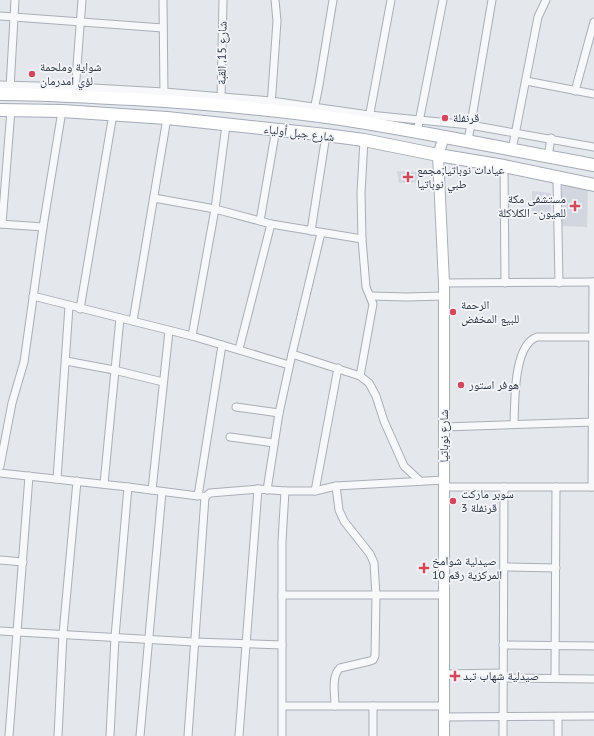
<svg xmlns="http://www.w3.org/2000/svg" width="594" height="736" viewBox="0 0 594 736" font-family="'PT Sans','Noto Naskh Arabic',sans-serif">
<rect width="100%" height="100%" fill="#e4e7ec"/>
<g fill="#d2d6de">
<polygon points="397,171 419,172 419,182 399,183"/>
<polygon points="562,181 588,187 587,227 561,226"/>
<polygon points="532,191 551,193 551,213 532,212"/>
</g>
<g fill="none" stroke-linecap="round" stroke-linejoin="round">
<defs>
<g id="street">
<polyline points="163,0 164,96"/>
<polyline points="0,16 163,28"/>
<polyline points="526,81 594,94"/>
<polyline points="0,85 75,87 164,92 271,101 369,115 470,125 594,147"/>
<polyline points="10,88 15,0"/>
<polyline points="575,91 594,22"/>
<polyline points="75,92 82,0"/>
<polyline points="221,100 223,0"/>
<polyline points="271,106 277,21 275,0"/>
<polyline points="314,110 319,85 333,0"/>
<polyline points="369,118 391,0"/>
<polyline points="417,132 443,0"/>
<polyline points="468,141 492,0"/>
<polyline points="512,150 538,17 546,0"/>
<polyline points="548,157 551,138"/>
<polyline points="504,166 505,283"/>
<polyline points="557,178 559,283"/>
<polyline points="154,198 215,209 271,224 362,239"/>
<polyline points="260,221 276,129"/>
<polyline points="0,224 43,227"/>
<polyline points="2,224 11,110"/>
<polyline points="311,231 326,135"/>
<polyline points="444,283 594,282"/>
<polyline points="33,296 192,336 289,365"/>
<polyline points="371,296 406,297 444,296"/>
<polyline points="80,309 113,114"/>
<polyline points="133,321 167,118"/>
<polyline points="192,336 215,209 226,125"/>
<polyline points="239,349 271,224"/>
<polyline points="292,354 360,376 369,383 376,396 384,421 404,466 420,481"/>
<polyline points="66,361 114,370 163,382"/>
<polyline points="360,376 373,304 366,287 362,239 361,193 364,140"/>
<polyline points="236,407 279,413"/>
<path d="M 514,424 C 515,403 513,345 537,337 L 594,337"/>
<polyline points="444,427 594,422"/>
<polyline points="230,437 274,443"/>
<polyline points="0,466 12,403 24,362 43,227 62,111"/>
<polyline points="0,473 128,487 198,496 222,345"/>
<polyline points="57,479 69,306"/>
<polyline points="104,484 120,318"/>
<polyline points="444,487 594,487"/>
<polyline points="592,487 593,282"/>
<polyline points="152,490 169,331"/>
<polyline points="267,490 279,413 292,354 321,233"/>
<polyline points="315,491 338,368"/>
<polyline points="199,495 205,497 210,493 258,489 285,491 315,491 336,486 444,480"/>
<polyline points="0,560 23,562"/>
<polyline points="504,567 556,568"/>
<polyline points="282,595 444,595"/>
<polyline points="0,631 194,642 282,645"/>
<polyline points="503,645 594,646"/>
<polyline points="444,674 503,673"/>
<polyline points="503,678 594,679"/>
<polyline points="555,678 556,487"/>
<polyline points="283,706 444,706"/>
<path d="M 335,706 C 335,694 331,676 340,668 L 370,661 L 373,660 L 375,656 L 376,596 L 374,563 L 370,554 L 344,521 L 339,510 L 336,486"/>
<polyline points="373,706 373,736"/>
<polyline points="444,717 594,716"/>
<polyline points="558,717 558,736"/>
<polyline points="9,736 29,476"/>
<polyline points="58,736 63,634 77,481"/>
<polyline points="110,736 115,637 128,487"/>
<polyline points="140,736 162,492"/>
<polyline points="188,736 205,497"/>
<polyline points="239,736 258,489"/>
<polyline points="282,736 282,541 285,491"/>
<polyline points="503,736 504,487"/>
</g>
<polyline id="secondary" points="444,736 444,283 438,155 444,137"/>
<g id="primary">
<path d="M 0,94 C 44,94 89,97 133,99 C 202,103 272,109 341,119 C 426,132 510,150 594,165"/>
<polyline points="0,110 62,111 167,118 326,135 364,140 438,155 504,166 594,185"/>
</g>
</defs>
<use href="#street" stroke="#a9aeb7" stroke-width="9"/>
<use href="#secondary" stroke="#a9aeb7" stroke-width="12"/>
<use href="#primary" stroke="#a3abb8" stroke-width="14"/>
<use href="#street" stroke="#f7f8fa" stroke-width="7"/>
<use href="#secondary" stroke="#fff" stroke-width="10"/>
<use href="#primary" stroke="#fff" stroke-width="12"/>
</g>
<g fill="#d1495b" stroke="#f4f6f9" stroke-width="1.5">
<circle cx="32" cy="74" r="4"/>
<circle cx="445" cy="118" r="4"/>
<path d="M406 171h4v4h4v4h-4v4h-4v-4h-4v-4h4z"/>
<path d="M573 200h4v4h4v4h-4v4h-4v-4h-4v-4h4z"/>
<circle cx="453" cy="312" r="4"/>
<circle cx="461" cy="385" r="4"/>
<circle cx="453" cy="501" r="4"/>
<path d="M422 562h4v4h4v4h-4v4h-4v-4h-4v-4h4z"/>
<path d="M453 670h4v4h4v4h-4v4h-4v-4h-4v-4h4z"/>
</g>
<g text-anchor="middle" stroke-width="3.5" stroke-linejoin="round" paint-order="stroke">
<g font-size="12" fill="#2b3445" stroke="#f4f6f9">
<text transform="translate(222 53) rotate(-89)" y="4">شارع 15، القبة</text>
<text transform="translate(299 133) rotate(7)" y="4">شارع جبل أولياء</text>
<text transform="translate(444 436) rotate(-90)" y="4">شارع نوباتيا</text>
</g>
<g font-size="12" fill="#2b3445" stroke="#f4f6f9" text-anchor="start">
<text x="40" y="71">شواية وملحمة<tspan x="40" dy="14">لؤي امدرمان</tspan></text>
<text x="453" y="122">قرنفلة</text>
<text x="417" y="174">عيادات نوباتيا;مجمع<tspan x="417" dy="14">طبي نوباتيا</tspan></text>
<text x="566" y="203" text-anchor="end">مستشفى مكة<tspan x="566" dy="14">للعيون - الكلاكلة</tspan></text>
<text x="461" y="309">الرحمة<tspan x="461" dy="14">للبيع المخفض</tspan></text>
<text x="469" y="389">هوفر استور</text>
<text x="461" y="498">سوبر ماركت<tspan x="461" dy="14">قرنفلة 3</tspan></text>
<text x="432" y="565">صيدلية شوامخ<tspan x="432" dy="14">المركزية رقم 10</tspan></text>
<text x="463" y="680">صيدلية شهاب تبد</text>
</g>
</g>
</svg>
